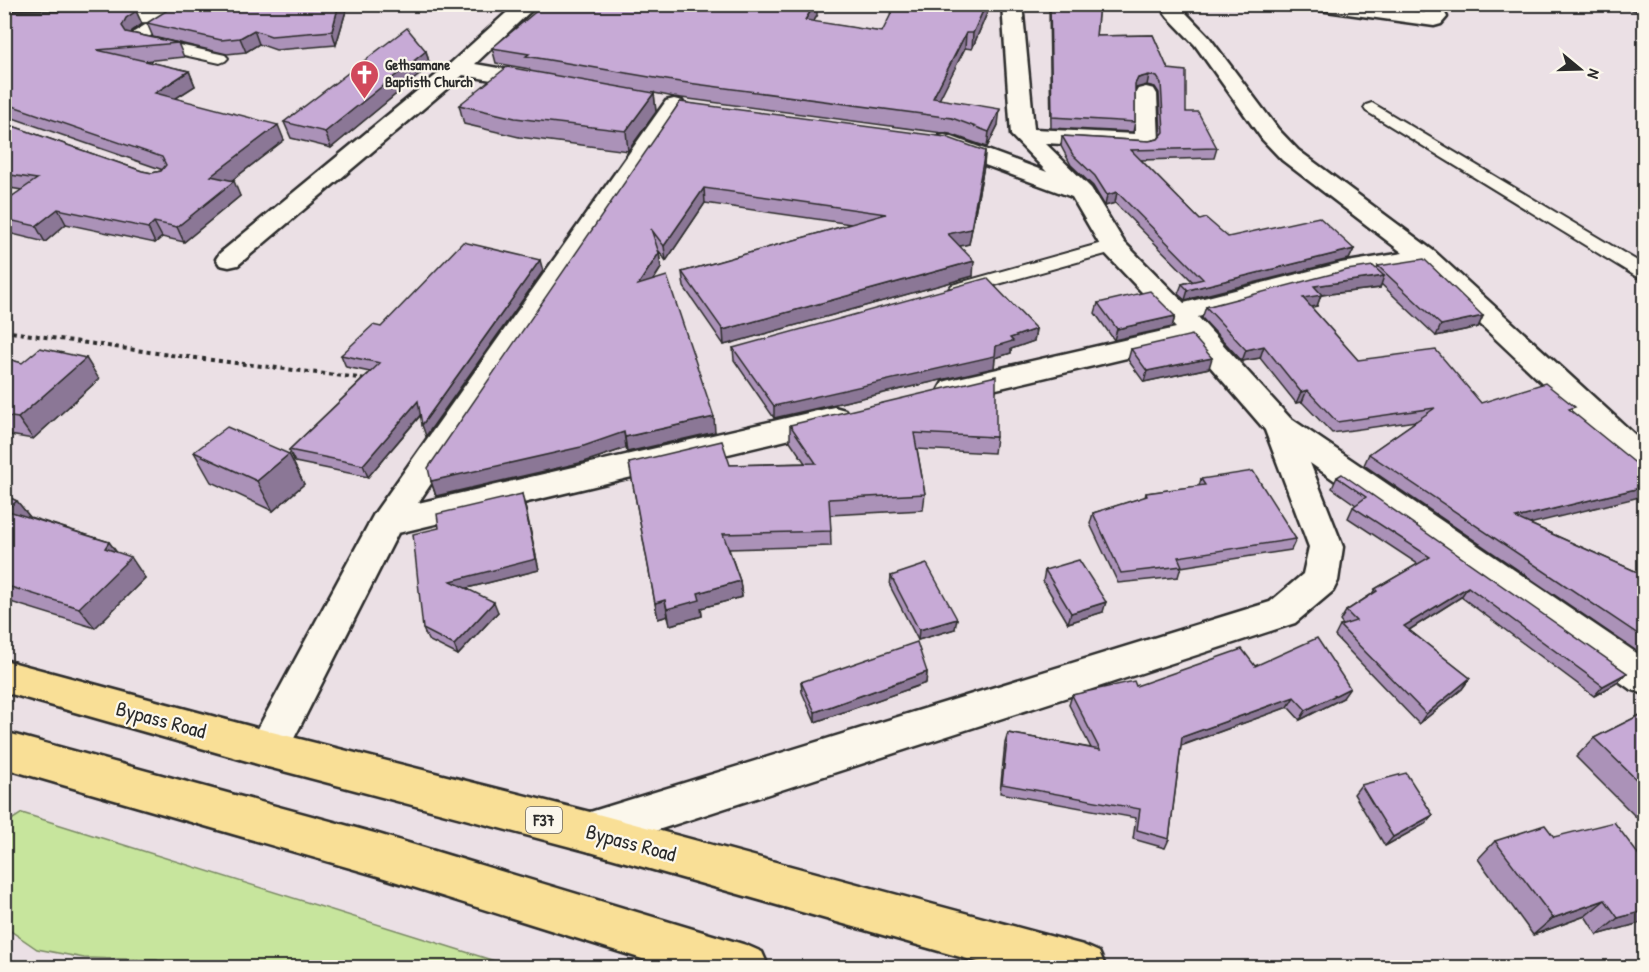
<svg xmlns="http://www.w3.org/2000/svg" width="1649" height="972" viewBox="0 0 1649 972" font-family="'Patrick Hand',sans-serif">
<rect width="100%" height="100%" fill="#ebe0e5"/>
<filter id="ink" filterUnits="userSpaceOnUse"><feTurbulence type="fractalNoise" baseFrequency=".0167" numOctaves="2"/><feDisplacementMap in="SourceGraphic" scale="12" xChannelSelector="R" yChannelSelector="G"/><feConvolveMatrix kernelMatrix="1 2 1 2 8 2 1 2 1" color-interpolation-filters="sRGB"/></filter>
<g filter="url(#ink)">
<polygon fill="#c7e59d" stroke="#798864" stroke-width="1.5" points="22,813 514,967 168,968 157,960 84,958 37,949 5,927 5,824"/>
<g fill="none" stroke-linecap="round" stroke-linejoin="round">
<defs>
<g id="lane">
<polygon points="166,12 173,16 171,23 147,38 225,55 228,58 225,61 220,63 134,44 131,41 134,32"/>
<polygon points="1372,103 1644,265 1644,279 1637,277 1366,111 1364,108 1366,105"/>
<polygon points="1113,240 1120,242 1123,246 1120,250 959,295 952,293 949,289 952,285"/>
</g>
<g id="street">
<polygon points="176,4 204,4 201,8 166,22 4,23 4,11 163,10"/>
<polygon points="516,4 538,4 475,64 550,77 553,82 550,87 542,89 463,75 238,265 229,267 220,265 216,259 220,253 451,63"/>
<polygon points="1002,4 1022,4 1034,129 1135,134 1135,94 1138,89 1146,87 1154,89 1157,94 1159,142 1155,147 1147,149 1045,143 1091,188 1124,242 1184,303 1341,263 1403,253 1282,160 1262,139 1195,45 1168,17 1165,13 1165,4 1185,4 1185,12 1209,37 1278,129 1298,150 1435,252 1644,443 1644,473 1633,469 1420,267 1342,279 1198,317 1290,418 1644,658 1644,694 1630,689 1310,463 1343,547 1338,581 1333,591 1295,623 590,852 575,846 569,832 575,818 590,812 1270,602 1303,574 1309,547 1265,430 1190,343 954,399 943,396 939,389 943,382 954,379 1176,328 1104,252 1072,197 936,147 932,142 936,137 944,135 952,137 1047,172 1011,135"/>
<polygon points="1309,4 1366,4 1425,13 1420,4 1440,4 1447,17 1441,24 1434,26 1319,10 1312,8"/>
<polygon points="674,99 682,101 685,106 418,503 834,407 845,410 850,418 845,426 398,533 282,762 268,767 254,762 248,749 254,736 374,514 666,101"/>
</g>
<g id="highway">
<polygon points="4,660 268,731 590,812 1083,945 1099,952 1106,968 999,968 590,852 268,767 4,692"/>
<polygon points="4,732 378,834 746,945 762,952 769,968 671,968 378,876 4,768"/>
</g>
</defs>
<use href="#lane" stroke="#2b2b2b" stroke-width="4"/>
<use href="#street" stroke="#2b2b2b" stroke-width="5"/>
<use href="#highway" stroke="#2b2b2b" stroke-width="5"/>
<polyline stroke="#2b2b2b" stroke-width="4" stroke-dasharray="4 4" stroke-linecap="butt" points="4,331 163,354 367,379"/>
<use href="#lane" fill="#fbf7ec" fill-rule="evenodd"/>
<use href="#street" fill="#fbf7ec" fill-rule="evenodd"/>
<use href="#highway" fill="#f9df96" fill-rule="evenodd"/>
</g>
<g fill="#ab92b8" stroke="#2b2b2b" stroke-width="1.5">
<polygon points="4,4 170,4 162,8 4,9"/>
<polygon points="348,4 336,45 276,50 259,44 246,52 227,54 153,37 147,23"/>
<polygon points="377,4 416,4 411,9"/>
<polygon points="986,4 988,4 987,13 972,49 965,48 939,99 998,125 987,147 950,134 674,97 654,93 656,112 628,151 519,137 464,124 459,105 530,71 529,69 496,63 492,48 817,16 813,22 882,32"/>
<polygon points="1036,4 1099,4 1096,36 1153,35 1186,112 1217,148 1214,158 1141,160 1200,220 1228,237 1354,249 1349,259 1185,300 1178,294 1182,284 1192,281 1115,203 1105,206 1093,186 1071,165 1061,146 1062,136 1149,141 1158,139 1161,135 1159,93 1155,87 1147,85 1136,88 1135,90 1135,122 1133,132 1051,128 1049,9 1035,8"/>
<polygon points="1388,4 1420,4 1419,7"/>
<polygon points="1442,4 1464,4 1461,11 1445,9"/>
<polygon points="1609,4 1644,4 1644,13"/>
<polygon points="136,11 142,24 132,31 131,33 178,43 184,57 144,61 189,71 195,86 176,98 284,140 231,181 240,196 184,242 162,237 155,243 66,224 45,242 4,232 4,202 22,190 4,187 4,123 142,171 152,173 161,171 163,170 4,115 4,12"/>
<polygon points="426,51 430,66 331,148 291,138 284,122"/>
<polygon points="680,102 985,151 984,166 969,244 960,246 973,276 724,345 684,287 682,272 851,224 705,203 666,261 659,251 661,268 653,281 715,432 627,452 626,448 584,462 436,496 431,481"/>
<polygon points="1378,266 1483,316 1478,327 1436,336 1381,284 1380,288 1321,295 1317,306 1311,307 1358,360 1481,403 1572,412 1530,524 1644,575 1644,656 1364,465 1369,454 1416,421 1332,433 1302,402 1296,403 1260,358 1242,361 1202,318 1206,307 1377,269"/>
<polygon points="543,271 426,436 421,415 368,477 295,462 289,450 370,372 346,367 341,355 381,327"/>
<polygon points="1098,303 1175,316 1172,327 1114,340 1095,313"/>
<polygon points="1036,329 1034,341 1011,349 1011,353 995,358 994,368 774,418 734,360 733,348"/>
<polygon points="1131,349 1209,368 1144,382 1128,360"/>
<polygon points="4,358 22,363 99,379 33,439 4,434"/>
<polygon points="790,425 996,437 994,453 917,449 925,494 923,510 830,515 831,546 729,549 740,581 742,597 701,608 702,616 670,625 668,616 658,619 629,463 730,465 805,463 790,441"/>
<polygon points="194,452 289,454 304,484 273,511 211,482"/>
<polygon points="1337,477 1627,673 1617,683 1594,696 1461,597 1409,630 1470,678 1462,689 1419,724 1335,636 1340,626 1343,625 1340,621 1346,611 1372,594 1375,589 1418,564 1348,518 1353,507 1356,505 1332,488"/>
<polygon points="1201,479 1296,539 1291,550 1181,567 1178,577 1118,583 1090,524 1093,513 1145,497 1146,493 1199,486"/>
<polygon points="4,495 17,501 30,517 109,542 116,552 145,578 95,628 4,600"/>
<polygon points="525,505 539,570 467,588 498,612 458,655 428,640 423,629 439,528"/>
<polygon points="1045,570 1103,612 1068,623 1043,581"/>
<polygon points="891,576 955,629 918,640 890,586"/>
<polygon points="1255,666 1343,698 1300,720 1288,707 1181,746 1169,839 1165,848 1133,839 1136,818 1000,793 1005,743 1008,733 1091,748 1069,705 1072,695 1136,686"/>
<polygon points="927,672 926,683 815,722 802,692 801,682"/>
<polygon points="1644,713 1644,825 1576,757 1594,738"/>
<polygon points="1361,785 1433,815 1425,824 1385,846 1354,794"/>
<polygon points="1554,837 1644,862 1644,922 1597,935 1585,916 1533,935 1478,859 1495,841"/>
</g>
<g fill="#8b7796" stroke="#2b2b2b" stroke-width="1.5">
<polygon points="161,4 170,4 162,8"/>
<polygon points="339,4 348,4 336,45 332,31"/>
<polygon points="410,4 416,4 411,9"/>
<polygon points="815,4 817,4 817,16 805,35 805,20"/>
<polygon points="986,4 988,4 987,13 972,49 973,33"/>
<polygon points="136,11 142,24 132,31 129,40 122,26 126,18"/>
<polygon points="254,30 259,44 246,52 240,38"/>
<polygon points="966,33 965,48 932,114 933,98"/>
<polygon points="426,51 430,66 331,148 325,132"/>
<polygon points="189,71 195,86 162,107 155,93"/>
<polygon points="1149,75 1147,85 1136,88 1133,94 1135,84 1138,78"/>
<polygon points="654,93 656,112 628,151 626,131"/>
<polygon points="1000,109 998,125 987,147 989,132"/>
<polygon points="278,125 284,140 218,191 211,176"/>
<polygon points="985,151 984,166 969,244 947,249 948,234"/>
<polygon points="234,181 240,196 184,242 177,227"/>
<polygon points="704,188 705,203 666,261 664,246"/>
<polygon points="1117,192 1115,203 1105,206 1107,195"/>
<polygon points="58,209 66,224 45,242 36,226"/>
<polygon points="154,222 162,237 155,243 148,228"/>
<polygon points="1354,249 1349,259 1185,300 1188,290"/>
<polygon points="659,253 661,268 640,300 638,285"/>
<polygon points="540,260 543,271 426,436 422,425"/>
<polygon points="974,261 973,276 724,345 723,330"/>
<polygon points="1384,276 1380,288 1321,295 1317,306 1299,309 1303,298 1314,286"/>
<polygon points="1175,316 1172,327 1114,340 1117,329"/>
<polygon points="1483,316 1478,327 1436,336 1441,325"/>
<polygon points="1036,329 1034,341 1011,349 1011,353 995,358 994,368 774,418 774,406 996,346 1010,338"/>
<polygon points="1264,346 1260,358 1242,361 1246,350"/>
<polygon points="86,358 99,379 33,439 18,418"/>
<polygon points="1212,358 1209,368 1144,382 1147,371"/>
<polygon points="1307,390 1302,402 1296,403 1301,392"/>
<polygon points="418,401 422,413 368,477 363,465"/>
<polygon points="714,417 715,432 627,452 625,437"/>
<polygon points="624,432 626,448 584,462 436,496 431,481"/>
<polygon points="289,454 304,484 273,511 257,481"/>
<polygon points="1644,487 1644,496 1509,529 1516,518"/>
<polygon points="522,494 539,570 455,591 451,581"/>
<polygon points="17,501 33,521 5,510"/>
<polygon points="109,542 124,562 131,557 145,578 95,628 79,608 105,548"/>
<polygon points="740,581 742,597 701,608 702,616 670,625 667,609 698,593"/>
<polygon points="1468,587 1461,597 1398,637 1404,626"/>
<polygon points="665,600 668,616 658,619 655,603"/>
<polygon points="494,602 498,612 458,655 454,645"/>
<polygon points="1106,602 1103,612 1068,623 1071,613"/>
<polygon points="957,619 955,629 918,640 919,630"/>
<polygon points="927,672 926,683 815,722 815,712"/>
<polygon points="1627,673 1617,683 1594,696 1603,686"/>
<polygon points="1470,678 1462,689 1419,724 1426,714"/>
<polygon points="1350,688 1343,698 1300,720 1306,710"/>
<polygon points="1294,697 1288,707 1177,747 1182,737"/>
<polygon points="1433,815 1425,824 1385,846 1393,837"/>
<polygon points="1605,900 1585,916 1533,935 1553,918"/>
<polygon points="1644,911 1644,922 1597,935 1618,918"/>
</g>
<g fill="#c7aad6" stroke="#2b2b2b" stroke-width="1.5">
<polygon points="176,4 339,4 332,31 271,36 254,30 240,38 221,40 147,23 166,11 168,8"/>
<polygon points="545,4 815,4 805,20 882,32 896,4 986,4 973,33 966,33 933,98 1000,109 989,132 952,118 673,81 526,56 529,54 492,48"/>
<polygon points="1050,4 1099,4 1096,36 1153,35 1168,69 1186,71 1186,112 1198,112 1217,148 1131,150 1200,220 1206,218 1228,237 1319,217 1354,249 1188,290 1182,284 1203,279 1117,192 1107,195 1095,176 1073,155 1062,136 1149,141 1158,139 1164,132 1161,83 1157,77 1149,75 1138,78 1135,84 1135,122 1052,117"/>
<polygon points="136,11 126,18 122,26 126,32 178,43 97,50 189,71 155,93 278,125 211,176 234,181 177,227 154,222 148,228 58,209 36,226 4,219 4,202 37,179 4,174 4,123 142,171 152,173 161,171 166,165 162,157 4,103 4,12"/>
<polygon points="407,28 426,51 325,132 284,122"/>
<polygon points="507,67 654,93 626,131 515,118 459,105"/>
<polygon points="680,102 946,137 985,151 971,229 948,234 974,261 723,330 682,272 886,214 704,188 664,246 651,229 659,253 638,285 667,276 714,417 625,437 624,432 581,447 431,481 428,468"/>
<polygon points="463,242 540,260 422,425 418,401 363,465 289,450 380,363 341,355 373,325 381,327"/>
<polygon points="1424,259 1483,316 1441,325 1378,266"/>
<polygon points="1373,266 1384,276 1314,286 1322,295 1303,298 1358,360 1436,350 1481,403 1545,383 1575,407 1569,409 1644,470 1644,487 1516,518 1644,575 1644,638 1369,454 1435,408 1337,422 1307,390 1301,392 1264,346 1246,350 1206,307 1347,270"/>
<polygon points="987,278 1036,329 1010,338 1013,341 996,346 995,356 774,406 733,348"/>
<polygon points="1150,291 1175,316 1117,329 1098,303"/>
<polygon points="1192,335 1212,358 1147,371 1131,349"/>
<polygon points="40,348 86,358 18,418 4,416 4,358 22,363"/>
<polygon points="996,376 996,437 914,433 925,494 829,499 831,531 723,534 740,581 698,593 700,600 667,609 665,600 655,603 629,463 722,441 730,465 816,463 790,425"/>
<polygon points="227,427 289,454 257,481 194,452"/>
<polygon points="1253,471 1296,539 1178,557 1182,566 1121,573 1093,513 1147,496 1146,493 1205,485 1201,479"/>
<polygon points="1342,474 1627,673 1603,686 1468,587 1404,626 1470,678 1426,714 1340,626 1356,621 1346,611 1377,591 1375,589 1430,557 1353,507 1366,497 1337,477"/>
<polygon points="522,494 536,559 451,581 494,602 454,645 423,629 413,534 439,528 437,514"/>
<polygon points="4,495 17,501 5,510 109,542 105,548 131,557 79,608 4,585"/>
<polygon points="1079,560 1106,602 1071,613 1045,570"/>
<polygon points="927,564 957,619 919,630 891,576"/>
<polygon points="1317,638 1350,688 1306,710 1294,697 1182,737 1169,839 1137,830 1140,809 1002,784 1008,733 1100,750 1072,695 1134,681 1136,686 1242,649 1255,666"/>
<polygon points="917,642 927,672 815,712 801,682"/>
<polygon points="1644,713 1644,787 1594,738"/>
<polygon points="1406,773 1433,815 1393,837 1361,785"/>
<polygon points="1614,822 1644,862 1644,911 1618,918 1605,900 1553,918 1495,841 1545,825 1554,837"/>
</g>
</g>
<defs>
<symbol id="church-pin" viewBox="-11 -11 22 30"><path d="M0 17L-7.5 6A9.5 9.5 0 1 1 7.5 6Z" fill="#d1495b" stroke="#fbf7ec"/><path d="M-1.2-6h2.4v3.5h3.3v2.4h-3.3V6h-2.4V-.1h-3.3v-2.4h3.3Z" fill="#fff"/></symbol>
</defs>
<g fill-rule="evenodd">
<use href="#church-pin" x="348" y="58" width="33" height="45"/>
</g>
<g text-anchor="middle" stroke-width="4.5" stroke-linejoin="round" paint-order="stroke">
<g font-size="15" font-weight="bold" fill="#2b2b2b" stroke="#fbf7ec" text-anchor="start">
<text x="385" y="70">Gethsamane<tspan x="385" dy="17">Baptisth Church</tspan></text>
</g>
<rect fill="#fbf7ec" stroke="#696865" stroke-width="1.5" x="526" y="807" width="36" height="26" rx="4.5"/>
<g font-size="16" font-weight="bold" fill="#2b2b2b">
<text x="544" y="826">F37</text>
</g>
<g font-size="21" fill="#2b2b2b" stroke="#fbf7ec">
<text transform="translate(161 720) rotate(15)" y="7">Bypass Road</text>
<text transform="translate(631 843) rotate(15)" y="7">Bypass Road</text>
</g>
</g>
<rect width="1649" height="972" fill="none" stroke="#fbf7ec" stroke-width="24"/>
<rect x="12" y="12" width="1625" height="948" fill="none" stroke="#2b2b2b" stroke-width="2" filter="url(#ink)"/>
<g transform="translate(1580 69) rotate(109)" stroke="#fbf7ec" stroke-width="4.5" paint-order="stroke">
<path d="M0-4.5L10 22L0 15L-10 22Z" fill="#2b2b2b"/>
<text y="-9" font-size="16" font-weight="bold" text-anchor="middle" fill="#2b2b2b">N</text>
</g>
</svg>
